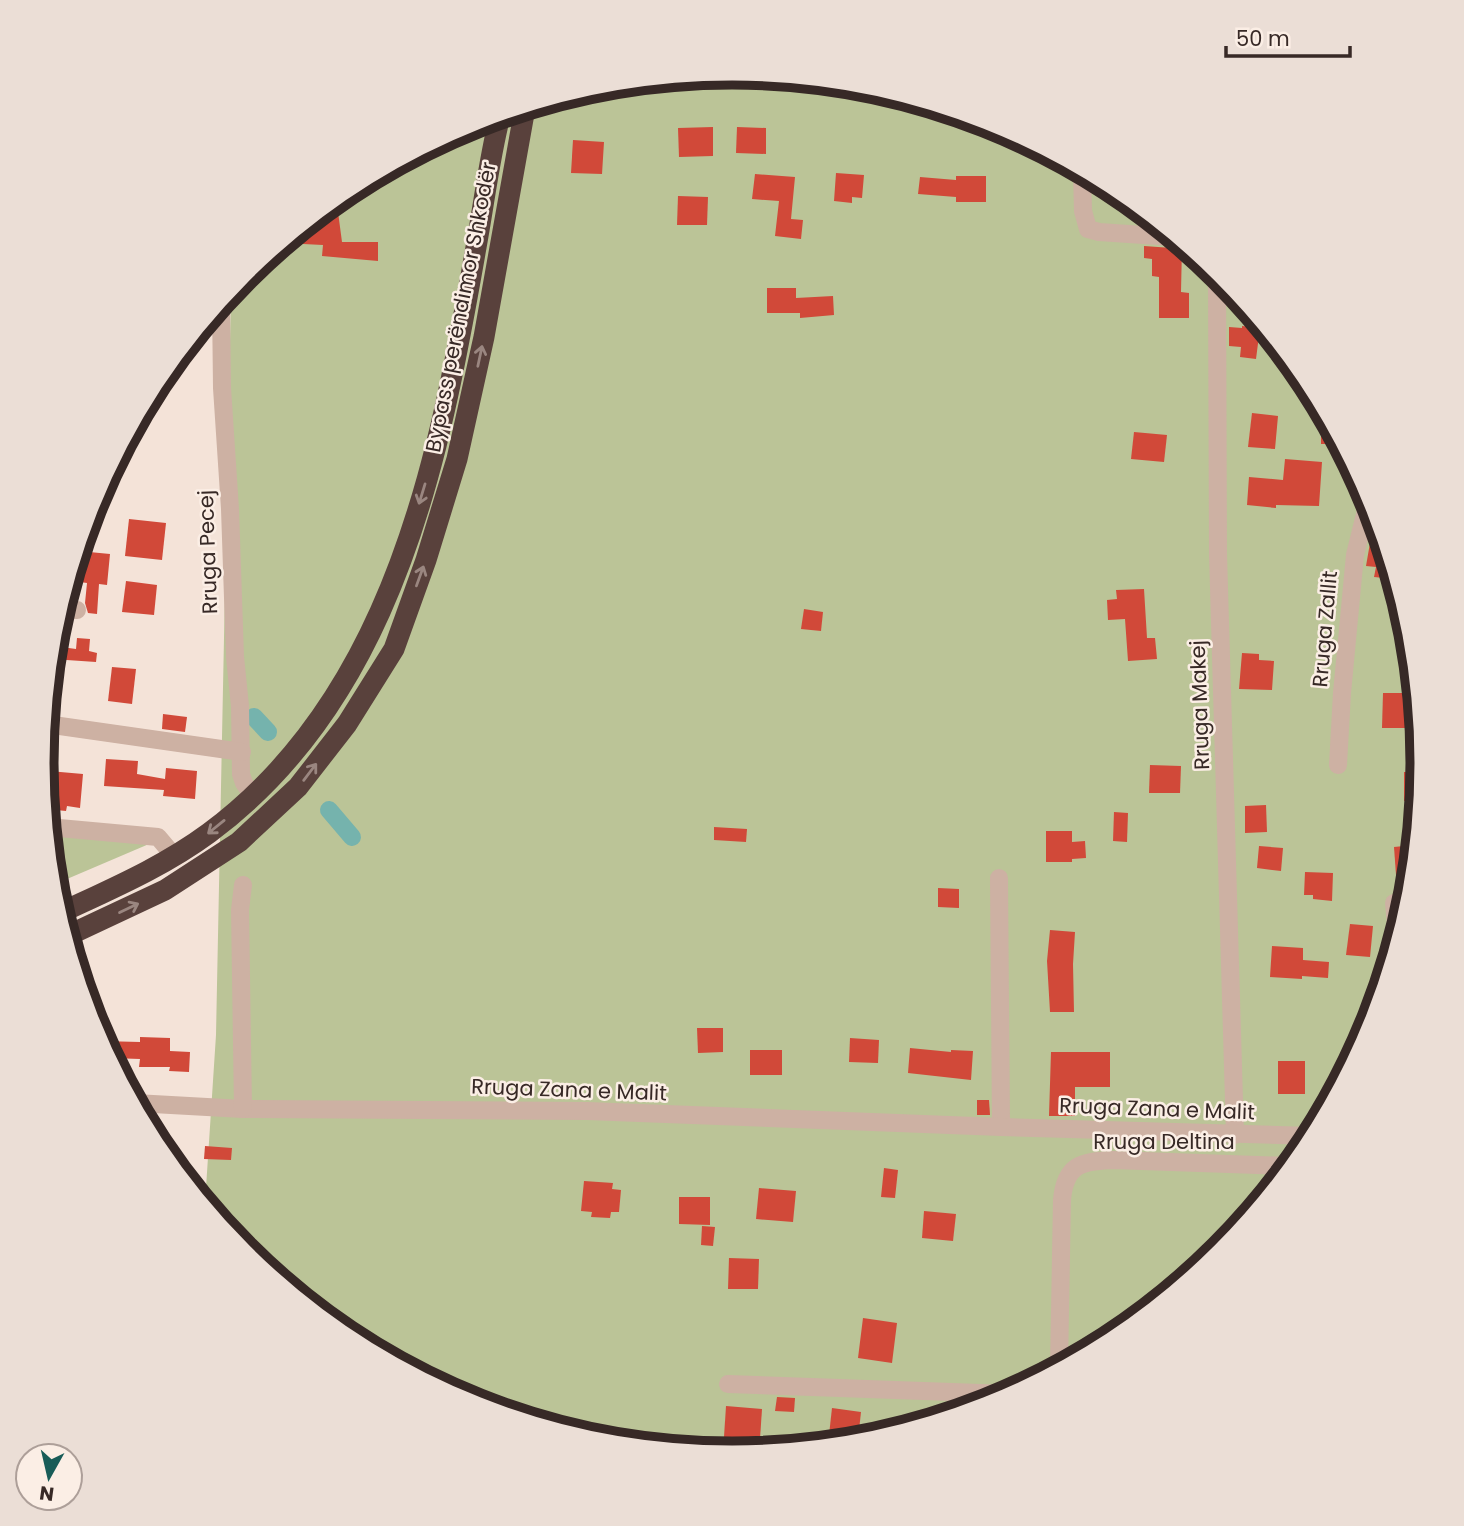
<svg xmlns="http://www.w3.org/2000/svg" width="1464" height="1526" viewBox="0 0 1464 1526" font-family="Poppins,sans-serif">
<rect width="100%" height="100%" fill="#f4e3d8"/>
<g fill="#bbc497">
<polygon points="732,73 867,86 996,126 1116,190 1220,275 1306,380 1370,499 1409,629 1422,763 1409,898 1369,1027 1305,1147 1220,1251 1115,1337 996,1401 866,1440 732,1453 597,1440 468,1400 348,1336 244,1251 205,1203 216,1035 231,291 244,275 349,189 468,125 598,86"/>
<polygon points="48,828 149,844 67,879 54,882"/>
</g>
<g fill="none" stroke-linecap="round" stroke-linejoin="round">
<g stroke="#75b3ad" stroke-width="18">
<polyline points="254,717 268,732"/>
<polyline points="329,810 352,837"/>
</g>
</g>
<g fill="#d14939">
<polygon points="713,127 713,156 679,157 678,128"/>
<polygon points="737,127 766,128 766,154 736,153"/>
<polygon points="573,140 604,142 602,174 571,173"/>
<polygon points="836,173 864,175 862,198 852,197 852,203 834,201"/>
<polygon points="755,174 795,177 791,219 803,220 801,239 775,236 779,201 752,199"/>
<polygon points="956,176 986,176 986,202 956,202 956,197 918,194 920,177 956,180"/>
<polygon points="678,196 708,197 707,225 677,225"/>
<polygon points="325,208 329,213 338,212 342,242 378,242 378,261 322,256 323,245 283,243"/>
<polygon points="1144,246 1172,248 1182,246 1181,292 1189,293 1189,318 1159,318 1159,277 1152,276 1152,259 1144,258"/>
<polygon points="767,288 796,288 796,298 833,296 834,315 800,318 800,313 767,313"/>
<polygon points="1242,326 1260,328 1256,359 1240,357 1241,347 1229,346 1229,327 1242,328"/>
<polygon points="1321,408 1340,444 1321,444"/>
<polygon points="1252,413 1278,416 1275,449 1248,447"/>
<polygon points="1134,432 1167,435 1164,462 1131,459"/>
<polygon points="1285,459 1322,462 1319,506 1276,505 1276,508 1247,505 1249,477 1283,480"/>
<polygon points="129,519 166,523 162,560 125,556"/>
<polygon points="1380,533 1389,564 1394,579 1374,577 1376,567 1366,566 1370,543 1378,544"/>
<polygon points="79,551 110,554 107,585 99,584 97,614 88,613 85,603 87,583 73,581"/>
<polygon points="126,581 157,585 154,615 122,612"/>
<polygon points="1144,589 1147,638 1155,638 1157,659 1128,661 1125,619 1108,620 1107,600 1117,599 1116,590"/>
<polygon points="804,609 823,612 821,631 801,629"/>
<polygon points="77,638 90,639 89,651 97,653 96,662 52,659 54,646 76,649"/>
<polygon points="1242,653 1259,654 1259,660 1274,661 1272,690 1239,689"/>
<polygon points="112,667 136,669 132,704 108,701"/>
<polygon points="1383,693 1409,693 1408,728 1382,728"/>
<polygon points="163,714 187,717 185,732 162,729"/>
<polygon points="106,759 138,761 137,774 165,779 166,768 197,771 195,799 163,796 164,790 104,786"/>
<polygon points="1150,765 1181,766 1180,793 1149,793"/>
<polygon points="49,771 83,774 80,808 67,806 66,811 46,809"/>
<polygon points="1404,772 1421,772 1418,801 1404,801"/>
<polygon points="1266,805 1267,832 1245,833 1245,806"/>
<polygon points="1114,812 1128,813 1127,842 1113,841"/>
<polygon points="714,827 747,829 746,842 714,840"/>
<polygon points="1046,831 1072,831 1072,842 1085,841 1086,858 1072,859 1072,862 1046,862"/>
<polygon points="1414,845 1411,874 1396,875 1394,847"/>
<polygon points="1259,846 1283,848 1281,871 1257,868"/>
<polygon points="1305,872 1333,873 1332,901 1313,899 1313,895 1304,895"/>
<polygon points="938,888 959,889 959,908 938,907"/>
<polygon points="1350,924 1373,926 1370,957 1346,955"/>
<polygon points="1050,930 1075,932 1073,964 1074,1012 1050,1012 1047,961"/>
<polygon points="1272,946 1303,948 1303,960 1329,962 1328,978 1302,976 1302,979 1270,977"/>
<polygon points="697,1028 723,1028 723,1052 698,1053"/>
<polygon points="140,1037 170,1038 170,1051 190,1052 189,1072 169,1071 170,1067 139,1067 140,1059 111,1058 102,1041 140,1042"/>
<polygon points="850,1038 879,1040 878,1063 849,1062"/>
<polygon points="910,1048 951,1052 951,1050 973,1051 971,1080 908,1073"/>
<rect x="750" y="1050" width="32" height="25"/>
<polygon points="1051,1052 1110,1052 1110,1087 1075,1087 1075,1116 1049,1116"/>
<rect x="1278" y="1061" width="27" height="33"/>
<polygon points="977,1100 989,1100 990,1115 977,1115"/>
<polygon points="205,1146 232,1148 231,1160 204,1159"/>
<polygon points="884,1168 898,1170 895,1198 881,1197"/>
<polygon points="584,1181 613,1183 612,1189 621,1190 619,1212 611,1212 610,1218 591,1217 592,1212 581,1211"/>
<polygon points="759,1188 796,1191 793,1222 756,1219"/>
<polygon points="679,1197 710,1197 710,1225 679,1224"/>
<polygon points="924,1211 956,1214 953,1241 922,1238"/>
<polygon points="702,1226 715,1227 713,1246 701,1245"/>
<polygon points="729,1258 759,1259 758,1289 728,1289"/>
<polygon points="863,1318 897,1323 892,1363 858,1358"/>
<polygon points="777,1397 795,1398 794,1412 775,1411"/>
<polygon points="726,1406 762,1409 760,1439 724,1437"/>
<polygon points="832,1408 861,1412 858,1439 829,1435"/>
</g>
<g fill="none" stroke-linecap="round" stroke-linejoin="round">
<g stroke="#cdb1a3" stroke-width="18">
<polyline points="1082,172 1083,211 1088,229 1099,232 1173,237"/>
<polyline points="1217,273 1218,554 1235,1135"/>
<polyline points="221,303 222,388 230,509 235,657 240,706 241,774 244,783 253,796"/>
<polyline points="61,609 77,610"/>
<polyline points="46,724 242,752"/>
<polyline points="1338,765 1342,693 1355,555 1369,498"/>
<polyline points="48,827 158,837 174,856"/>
<polyline points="999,878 1001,1127"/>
<polyline points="1394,903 1397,936"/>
<polyline points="135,1103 243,1109 587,1111 1001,1127 1311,1136"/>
<polyline points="243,1109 240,910 243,885"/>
<path d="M 1059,1367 L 1062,1200 C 1065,1165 1081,1161 1113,1160 L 1289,1166"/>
<polyline points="728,1384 1008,1394"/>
</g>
<g stroke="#59413c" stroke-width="21">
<path d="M 60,913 C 111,889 163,867 209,833 C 367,716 424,524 459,340 C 466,305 472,270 478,236 C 485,196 490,155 500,116"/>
<polyline points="67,936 165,890 239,842 298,787 347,724 394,649 426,560 457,459 484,337 525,108"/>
</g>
</g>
<defs><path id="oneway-shaft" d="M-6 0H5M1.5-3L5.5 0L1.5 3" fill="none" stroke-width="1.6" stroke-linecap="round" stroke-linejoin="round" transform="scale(1.75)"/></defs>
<g stroke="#9a8680">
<use href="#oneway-shaft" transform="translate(480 356) rotate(-78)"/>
<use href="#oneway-shaft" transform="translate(422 494) rotate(107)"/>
<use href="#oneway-shaft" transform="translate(420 576) rotate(-70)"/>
<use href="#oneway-shaft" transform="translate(310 772) rotate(-53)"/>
<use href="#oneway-shaft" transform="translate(216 827) rotate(141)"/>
<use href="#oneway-shaft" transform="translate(129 908) rotate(-26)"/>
</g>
<g text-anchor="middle" stroke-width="5" stroke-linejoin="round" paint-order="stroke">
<g font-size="21" fill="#372926" stroke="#fbeee5">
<text transform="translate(461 307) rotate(-79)" y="7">Bypass perëndimor Shkodër</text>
<text transform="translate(208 552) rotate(-92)" y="7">Rruga Pecej</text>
<text transform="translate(1325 629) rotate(-85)" y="7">Rruga Zallit</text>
<text transform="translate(1200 705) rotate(-92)" y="7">Rruga Makej</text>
<text transform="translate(569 1090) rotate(2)" y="7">Rruga Zana e Malit</text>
<text transform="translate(1157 1109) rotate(2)" y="7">Rruga Zana e Malit</text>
<text x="1164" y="1149">Rruga Deltina</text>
</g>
</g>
<path d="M0 0H1464V1526H0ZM54 763a678 678 0 1 1 1356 0a678 678 0 1 1-1356 0Z" fill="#ebded6" fill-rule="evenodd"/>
<path fill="none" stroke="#372926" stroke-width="9" d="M54 763a678 678 0 1 1 1356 0a678 678 0 1 1-1356 0Z"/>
<g transform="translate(49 1477) rotate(188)"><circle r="33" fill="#fbeee5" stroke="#ad9f99" stroke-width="2"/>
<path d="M0-5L12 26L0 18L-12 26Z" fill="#185c58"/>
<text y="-10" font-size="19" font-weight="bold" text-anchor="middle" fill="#372926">N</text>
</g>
<path d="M1226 46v10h124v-10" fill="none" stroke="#372926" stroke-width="3.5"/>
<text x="1236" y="46" font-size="21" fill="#372926" stroke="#fbeee5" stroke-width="5" paint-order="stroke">50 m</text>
</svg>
